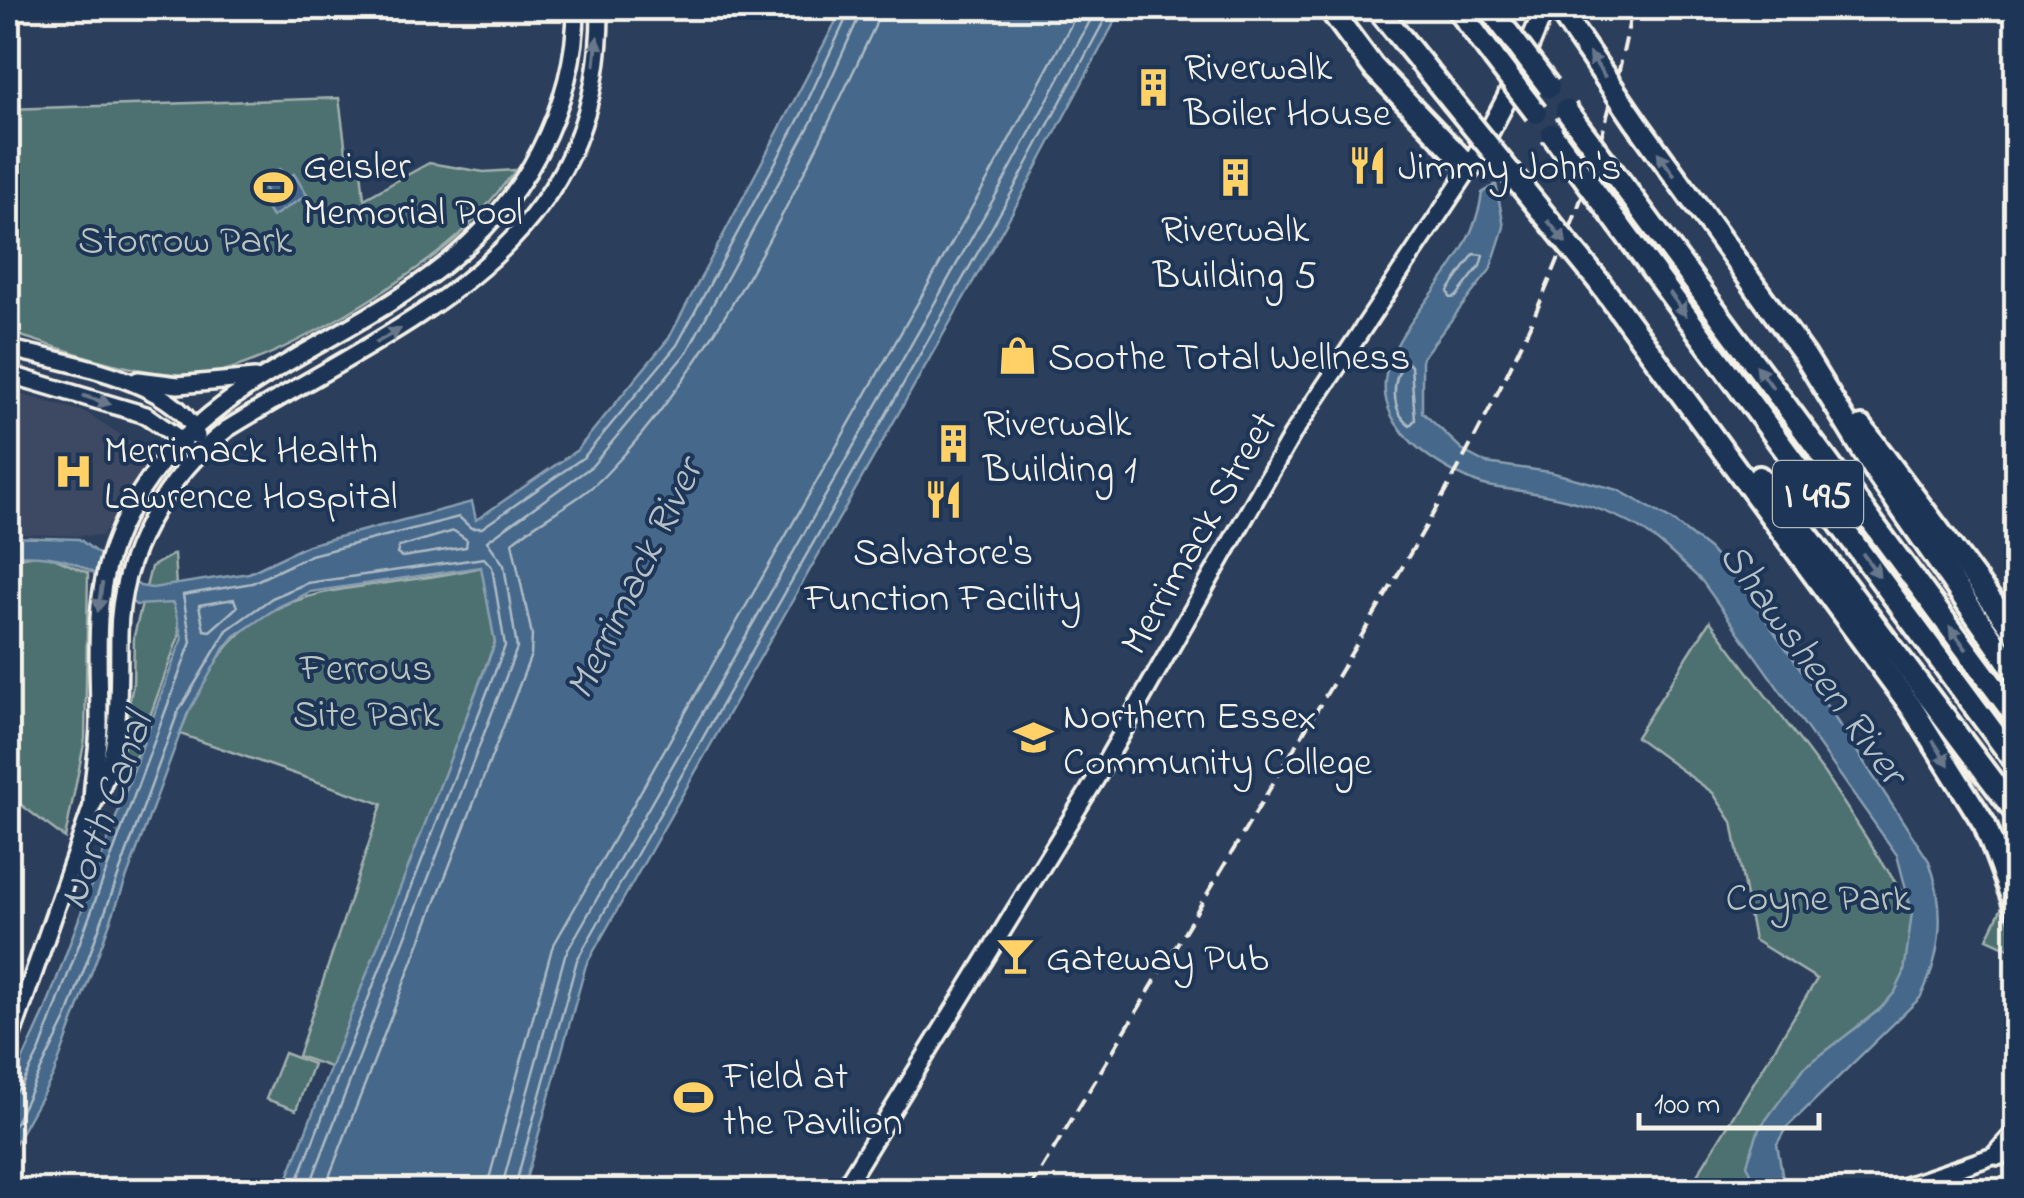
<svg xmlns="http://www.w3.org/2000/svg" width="2024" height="1198" viewBox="0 0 2024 1198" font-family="'Indie Flower',sans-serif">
<rect width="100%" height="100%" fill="#2b3e5c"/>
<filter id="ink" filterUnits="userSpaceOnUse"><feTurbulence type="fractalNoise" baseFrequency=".01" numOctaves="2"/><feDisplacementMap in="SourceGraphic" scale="20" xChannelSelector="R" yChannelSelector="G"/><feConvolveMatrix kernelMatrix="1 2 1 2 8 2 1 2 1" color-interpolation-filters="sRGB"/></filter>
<g filter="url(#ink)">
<polygon fill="#3c4862" points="8,391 85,412 151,454 102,536 8,534"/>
<g fill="#4e7071" stroke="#a1b0ac" stroke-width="2.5">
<path d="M 339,98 L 346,152 L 361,170 L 364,199 L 429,163 L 484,172 L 516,170 C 497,192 478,219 455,239 C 406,282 257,376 193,375 C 130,375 68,350 8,332 L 8,109 Z"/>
<polygon points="45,554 88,573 85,739 65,838 8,795 8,559"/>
<polygon points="174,554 179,636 132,766 118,762 133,684 134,636 151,567"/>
<path d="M 482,567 L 495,642 L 333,1068 L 298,1056 L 382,804 L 180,734 C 242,563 338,601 482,567 Z"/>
<path d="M 1710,621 L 1824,773 L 1909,903 L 1914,913 L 1913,981 C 1870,1021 1814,1052 1785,1107 C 1773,1131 1768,1165 1761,1190 L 1688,1190 L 1817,979 L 1754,940 L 1732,822 L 1713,793 L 1636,737 Z"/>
<polygon points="2002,907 2006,909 2016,952 1987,939"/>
<polygon points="284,1053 313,1064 296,1110 266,1099"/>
</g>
<g fill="#44688b" stroke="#8a9fb0" stroke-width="2.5">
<path d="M 843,8 L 1122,8 L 1021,197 L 586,965 L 523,1190 L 283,1190 L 495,643 L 481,567 L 310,592 L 278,607 L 235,636 L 222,652 L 187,715 L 53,1076 L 8,1156 L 8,1092 L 45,1011 L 182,638 L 173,603 L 136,605 C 87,566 72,553 8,556 L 8,537 L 79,539 L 140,586 L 152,588 L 249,573 L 308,545 L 472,502 L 476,520 L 577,450 L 669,338 Z"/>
<polygon points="280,169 286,178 294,174 307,195 272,217 259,196 266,191 260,181"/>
<path d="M 1496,184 L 1504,227 L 1490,270 L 1422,358 L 1422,412 L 1465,452 L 1486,463 L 1550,472 L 1618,490 L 1670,519 L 1709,549 L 1744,589 L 1829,709 L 1929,861 C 1946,908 1943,953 1920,998 L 1786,1128 L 1777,1144 L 1785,1190 L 1758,1190 L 1747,1164 L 1759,1129 L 1804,1068 L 1879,1010 L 1895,992 L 1904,973 L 1912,912 L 1897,855 L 1702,581 C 1680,561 1657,537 1630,523 C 1598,506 1564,498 1528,492 C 1511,489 1491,489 1475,482 C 1435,465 1380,430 1385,381 C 1390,322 1473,270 1482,193 Z"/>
</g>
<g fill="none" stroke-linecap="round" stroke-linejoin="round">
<g stroke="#aebac3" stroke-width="2.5">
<polygon points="1474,254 1483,255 1480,266 1456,297 1450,298 1448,291"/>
<path d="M 1406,361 L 1411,366 L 1415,420 L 1410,425 C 1390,411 1391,378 1406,361 Z"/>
<polygon points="454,531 467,540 466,547 402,557 397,554 399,547"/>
<polygon points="234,599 237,607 210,631 204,630 199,605"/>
<polyline points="8,1094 20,1089 40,1050 191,642 183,595 252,583 311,555 459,517 471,528 482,528 584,457 677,345 801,115 851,8"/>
<polyline points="8,1137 66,1019 178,712 227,630 272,598 307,583 484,558 492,567 505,646 294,1190"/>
<polyline points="308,1190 517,648 504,565 487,541 592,466 687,352 812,121 863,8"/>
<path d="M 324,1190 L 531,655 L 532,635 L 512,542 C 541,518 579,502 605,475 C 720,357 804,175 875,26 L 879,8"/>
<polyline points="486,1190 552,948 988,179 1080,8"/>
<polyline points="501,1190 565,955 1001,186 1097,8"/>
<polyline points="514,1190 577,960 1012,192 1111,8"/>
</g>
<defs>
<g id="secondary">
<path d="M 8,348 C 59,362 178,379 197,436"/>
<polyline points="8,374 146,415 184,442"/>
<polyline points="138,380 178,385 255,378"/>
<path d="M 92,805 C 92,777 99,750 99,722 C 99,654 91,593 120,529 C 208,337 439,345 539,152 C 562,107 576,59 576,8"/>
<path d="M 8,1047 L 92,806 C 123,753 118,694 119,634 C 120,553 166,477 227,429 C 401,321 602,253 600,8"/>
<polyline points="843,1190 1097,777 1292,435 1470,168"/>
<polyline points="1894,1190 2008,1151"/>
</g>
<polyline id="trunk" points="1470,168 1507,98 1545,8"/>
<g id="motorway">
<polyline points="1329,8 1373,67 1470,168"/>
<polyline points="1377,8 1452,101"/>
<polyline points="1457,8 1494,58"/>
<polyline points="1489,8 1509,34"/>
<polyline points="1636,122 1805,356 1878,475 2016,673"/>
<polyline points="1625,188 2016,717"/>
<polyline points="1620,226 2016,763"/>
<polyline points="1599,282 1912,708 1985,825 2016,908"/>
<polyline points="1862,427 2016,634"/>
<polyline points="1759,477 1808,536 2016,813"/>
<polyline points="1999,1154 2016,1135"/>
</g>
</defs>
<use href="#secondary" stroke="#f4f1e8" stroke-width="22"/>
<use href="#trunk" stroke="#f4f1e8" stroke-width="25"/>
<use href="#motorway" stroke="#f4f1e8" stroke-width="28"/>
<use href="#secondary" stroke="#1d3557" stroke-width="15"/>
<use href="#trunk" stroke="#1d3557" stroke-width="18"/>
<use href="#motorway" stroke="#1d3557" stroke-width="20"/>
<path stroke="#f4f1e8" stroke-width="4" stroke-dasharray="15 8" stroke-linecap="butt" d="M 1029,1190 C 1124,1033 1218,876 1312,718 C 1449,491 1584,273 1632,8"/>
<defs>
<g id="motorway-bridge">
<polyline points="1558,8 1636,122"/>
<polyline points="1509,34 1549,87"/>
<polyline points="1494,58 1536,113"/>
<polyline points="1452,101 1599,282"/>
<polyline points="1566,110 1625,188"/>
<polyline points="1552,134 1620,226"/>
</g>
</defs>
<use href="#motorway-bridge" stroke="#f4f1e8" stroke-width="28" stroke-linecap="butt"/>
<use href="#motorway-bridge" stroke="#1d3557" stroke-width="20"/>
</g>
<defs><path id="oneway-solid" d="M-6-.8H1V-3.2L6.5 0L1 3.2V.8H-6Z" transform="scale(2.5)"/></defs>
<g fill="#68778a">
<use href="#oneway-solid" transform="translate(596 51) rotate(-84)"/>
<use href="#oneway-solid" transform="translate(1597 65) rotate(-124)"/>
<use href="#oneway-solid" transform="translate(1666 164) rotate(-125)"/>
<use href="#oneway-solid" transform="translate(1557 232) rotate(51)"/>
<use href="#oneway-solid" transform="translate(1678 304) rotate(54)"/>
<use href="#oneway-solid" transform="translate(388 336) rotate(-29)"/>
<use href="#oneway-solid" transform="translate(1765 377) rotate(-126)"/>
<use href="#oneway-solid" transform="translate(97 400) rotate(17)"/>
<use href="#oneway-solid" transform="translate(1871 565) rotate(54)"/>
<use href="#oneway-solid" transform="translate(100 597) rotate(99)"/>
<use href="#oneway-solid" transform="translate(1958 638) rotate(-126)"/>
<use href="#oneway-solid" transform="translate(1941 753) rotate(57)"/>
</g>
</g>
<defs>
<symbol id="building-bare" viewBox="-9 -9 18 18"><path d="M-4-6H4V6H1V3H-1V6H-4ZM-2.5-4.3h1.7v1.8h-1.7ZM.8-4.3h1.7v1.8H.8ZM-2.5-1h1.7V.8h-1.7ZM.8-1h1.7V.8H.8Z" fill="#ffd166" stroke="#1d3557" stroke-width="2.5" paint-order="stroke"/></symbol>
<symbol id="restaurant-bare" viewBox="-9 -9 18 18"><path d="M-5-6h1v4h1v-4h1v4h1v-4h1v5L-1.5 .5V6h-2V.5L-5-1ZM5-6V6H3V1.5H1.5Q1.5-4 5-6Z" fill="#ffd166" stroke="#1d3557" stroke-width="2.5" paint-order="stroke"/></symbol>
<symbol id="stadium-bare" viewBox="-9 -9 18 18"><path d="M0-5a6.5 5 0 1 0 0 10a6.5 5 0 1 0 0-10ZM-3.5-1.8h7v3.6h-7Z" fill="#ffd166" stroke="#1d3557" stroke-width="2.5" paint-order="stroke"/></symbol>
<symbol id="shop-bare" viewBox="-9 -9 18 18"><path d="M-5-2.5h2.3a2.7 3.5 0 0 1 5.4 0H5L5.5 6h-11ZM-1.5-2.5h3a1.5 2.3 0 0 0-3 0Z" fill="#ffd166" stroke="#1d3557" stroke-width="2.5" paint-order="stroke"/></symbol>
<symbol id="hospital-bare" viewBox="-9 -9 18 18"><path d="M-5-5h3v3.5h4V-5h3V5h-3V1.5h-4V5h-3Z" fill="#ffd166" stroke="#1d3557" stroke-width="2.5" paint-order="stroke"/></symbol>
<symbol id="university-bare" viewBox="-9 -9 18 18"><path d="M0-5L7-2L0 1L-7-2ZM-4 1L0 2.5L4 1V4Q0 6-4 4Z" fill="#ffd166" stroke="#1d3557" stroke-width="2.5" paint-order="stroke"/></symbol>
<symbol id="bar-bare" viewBox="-9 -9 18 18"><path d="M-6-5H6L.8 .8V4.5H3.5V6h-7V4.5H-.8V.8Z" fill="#ffd166" stroke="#1d3557" stroke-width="2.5" paint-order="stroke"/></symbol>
</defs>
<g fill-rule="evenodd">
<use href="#building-bare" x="1126" y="60" width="55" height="55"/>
<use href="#restaurant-bare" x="1340" y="138" width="55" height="55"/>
<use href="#building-bare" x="1208" y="150" width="55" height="55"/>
<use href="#stadium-bare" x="246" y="160" width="55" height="55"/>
<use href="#shop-bare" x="990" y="328" width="55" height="55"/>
<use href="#building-bare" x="926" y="416" width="55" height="55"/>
<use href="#hospital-bare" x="46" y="444" width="55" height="55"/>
<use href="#restaurant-bare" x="916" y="472" width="55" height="55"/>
<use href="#university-bare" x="1006" y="710" width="55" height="55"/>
<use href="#bar-bare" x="988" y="928" width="55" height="55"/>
<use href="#stadium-bare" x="666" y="1070" width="55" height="55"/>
</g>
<g text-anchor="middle" stroke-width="8" stroke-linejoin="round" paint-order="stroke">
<rect fill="#1d3557" stroke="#b4b9bc" stroke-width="2.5" x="1773" y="461" width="90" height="66" rx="8"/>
<g font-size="38" font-weight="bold" fill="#f4f1e8">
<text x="1818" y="507">I 495</text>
</g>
<g font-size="40" fill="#f4f1e8" stroke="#1d3557" text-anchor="start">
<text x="1184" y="79">Riverwalk<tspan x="1184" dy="46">Boiler House</tspan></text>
<text x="303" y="178">Geisler<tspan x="303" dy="46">Memorial Pool</tspan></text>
<text x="1398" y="179">Jimmy John's</text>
<text x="1235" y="241" text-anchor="middle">Riverwalk<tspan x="1235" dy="46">Building 5</tspan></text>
<text x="1048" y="369">Soothe Total Wellness</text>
<text x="983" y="435">Riverwalk<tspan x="983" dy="46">Building 1</tspan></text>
<text x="104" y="462">Merrimack Health<tspan x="104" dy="46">Lawrence Hospital</tspan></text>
<text x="943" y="564" text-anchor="middle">Salvatore's<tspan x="943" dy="46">Function Facility</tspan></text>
<text x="1063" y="728">Northern Essex<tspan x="1063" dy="46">Community College</tspan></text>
<text x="1046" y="970">Gateway Pub</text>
<text x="723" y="1088">Field at<tspan x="723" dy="46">the Pavilion</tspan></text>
</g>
<g font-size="40" fill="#bac4be" stroke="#1d3557">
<text x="185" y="252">Storrow Park</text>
<text x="366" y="680">Ferrous<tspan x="366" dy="46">Site Park</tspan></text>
<text x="1818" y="910">Coyne Park</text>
</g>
<g font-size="40" fill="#f4f1e8" stroke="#1d3557">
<text transform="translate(1197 532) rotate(-60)" y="14">Merrimack Street</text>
</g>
<g font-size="42" font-style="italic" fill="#b6c1c7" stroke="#1d3557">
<text transform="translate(632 578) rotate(-64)" y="15">Merrimack River</text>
<text transform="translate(1815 662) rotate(54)" y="15">Shawsheen River</text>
<text transform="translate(103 810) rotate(-70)" y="15">North Canal</text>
</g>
</g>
<rect width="2024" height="1198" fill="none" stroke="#1d3557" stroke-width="40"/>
<rect x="20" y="20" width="1984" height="1158" fill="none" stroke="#f4f1e8" stroke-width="4" filter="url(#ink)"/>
<path d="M1639 1113v15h180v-15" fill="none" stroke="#f4f1e8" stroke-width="5"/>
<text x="1654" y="1113" font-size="30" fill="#f4f1e8" stroke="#1d3557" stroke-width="8" paint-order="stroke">100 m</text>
</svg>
